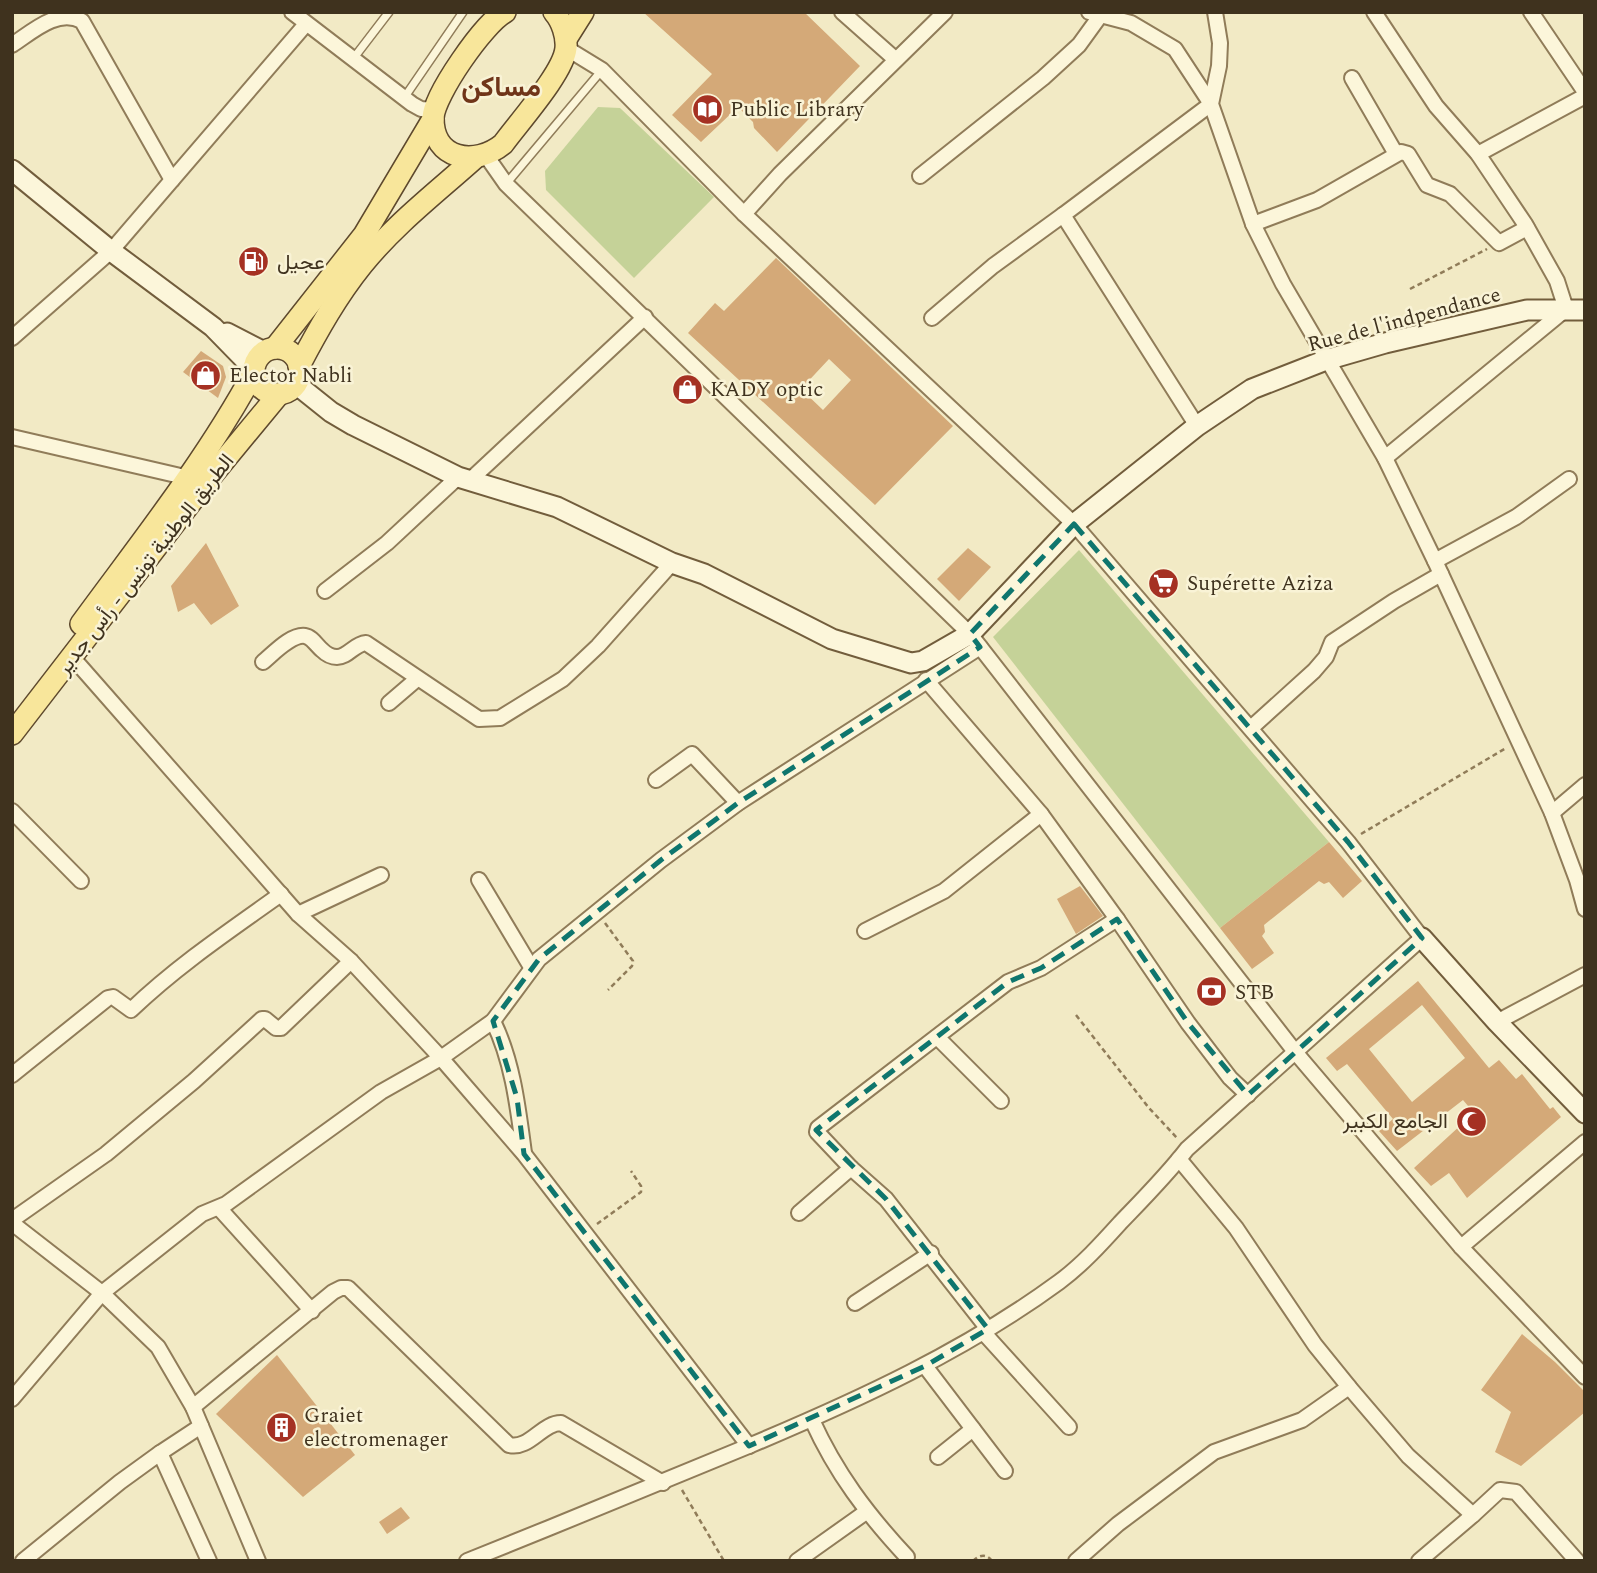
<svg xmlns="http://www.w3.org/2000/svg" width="1597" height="1573" viewBox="0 0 1597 1573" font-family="Spectral,Vazirmatn,serif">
<rect width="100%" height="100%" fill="#f2eac5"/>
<g fill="#c5d298">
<polygon points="598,107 620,108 714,197 634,278 546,190 545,171"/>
<polygon points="1079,550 1329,842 1220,928 993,637"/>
</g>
<g fill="#d4a978" fill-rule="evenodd">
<polygon points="643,12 804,12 860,66 777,152 754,128 753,122 738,107 701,142 672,115 712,74"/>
<path d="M 776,258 L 953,426 L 875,505 L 688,333 L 715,303 L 724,311 ZM 829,359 L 851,380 L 823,410 L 801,389 Z"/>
<polygon points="201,351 223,366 226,377 218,398 183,372"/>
<polygon points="206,543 239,606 211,625 194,603 178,612 171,586"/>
<polygon points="968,548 991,567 959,601 937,579"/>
<polygon points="1329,842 1362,881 1343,898 1329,882 1324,884 1319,881 1264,925 1265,932 1262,936 1274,953 1252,969 1220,928"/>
<polygon points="1080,886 1103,916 1076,934 1057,899"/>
<path d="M 1418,981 L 1489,1068 L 1499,1060 L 1516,1079 L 1522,1074 L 1550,1109 L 1553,1107 L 1561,1117 L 1467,1198 L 1449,1173 L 1431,1186 L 1414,1168 L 1474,1113 L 1463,1100 L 1397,1151 L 1379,1131 L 1393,1119 L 1347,1064 L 1337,1071 L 1326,1058 ZM 1422,1005 L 1465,1058 L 1412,1102 L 1369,1049 Z"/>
<polygon points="1522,1334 1555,1362 1585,1392 1585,1412 1521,1466 1495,1452 1511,1412 1481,1390"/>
<polygon points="277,1355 355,1455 303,1497 216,1414"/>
<polygon points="401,1507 410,1518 387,1534 379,1522"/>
</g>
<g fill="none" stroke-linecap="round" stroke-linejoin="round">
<defs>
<g id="lane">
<polyline points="353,59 389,12"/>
<polyline points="404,98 463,12"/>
<polyline points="506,184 602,70"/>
</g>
<g id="street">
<polyline points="292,12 412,104 421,109 434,110"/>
<polyline points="842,12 895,59"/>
<polyline points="1089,12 1131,23 1175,49 1211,104 1063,215 1197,426"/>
<polyline points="1215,12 1220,43 1219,66 1211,104 1253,224 1283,284 1385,458 1435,561 1552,813 1577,880 1585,909"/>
<polyline points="1374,12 1436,106 1478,154 1525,224 1557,281 1566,309 1385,458"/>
<polyline points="1531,12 1585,92"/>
<path d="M 12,45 C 32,32 57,8 82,21 L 172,180"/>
<polyline points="1352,78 1396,154"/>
<polyline points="485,154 506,184 970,634 1296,1053 1461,1247 1585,1377"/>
<polyline points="1478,154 1585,96"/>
<polyline points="920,176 1043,78 1079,45 1100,16"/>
<polyline points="744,214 780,174 945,12"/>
<polyline points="1253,224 1317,200 1401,152 1408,154 1427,185 1450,194 1499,243 1527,228"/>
<polyline points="932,318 993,266 1063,215"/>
<polyline points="12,338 111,251 306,24"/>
<polyline points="12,437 189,478"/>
<polyline points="468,482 645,317"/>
<polyline points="1435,561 1516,517 1569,479"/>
<polyline points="325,591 387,543 458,477"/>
<polyline points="73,658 298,914 351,961 441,1058 524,1154 749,1446"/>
<path d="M 263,662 C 273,654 291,634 305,636 C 312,637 317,646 322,650 C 326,654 331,657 337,657 C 348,657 354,644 366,643 L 479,719 L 500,718 L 563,679 L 598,646 L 672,563"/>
<polyline points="926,680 1041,814 1117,919 1188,1023 1230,1078 1248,1095"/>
<polyline points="389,703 417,679"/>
<polyline points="1251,728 1314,671 1326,657 1332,642 1394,601 1441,574"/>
<polyline points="656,780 692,754 738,803"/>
<polyline points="12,811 81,881"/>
<polyline points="1552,813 1585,785"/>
<polyline points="479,880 531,967"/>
<polyline points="298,914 381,875"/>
<polyline points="865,931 944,891 1041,814"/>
<path d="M 493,1021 C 513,1062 518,1108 524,1153"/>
<polyline points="1497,1022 1585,975"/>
<polyline points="937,1037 1001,1101"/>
<path d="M 12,1075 L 108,998 L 113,997 L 131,1010 C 177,966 229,931 281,894"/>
<polyline points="1179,1159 1236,1228 1315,1345 1349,1387 1408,1456 1473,1515 1500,1490 1516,1492 1577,1561"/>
<polyline points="851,1168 817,1132 818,1128 1008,982 1041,968 1117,919"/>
<polyline points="219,1208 312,1311"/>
<polyline points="799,1213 851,1168 886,1199 988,1329"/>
<polyline points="12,1220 106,1154 194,1081 262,1019 265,1019 276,1028 281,1028 351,961"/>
<polyline points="12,1223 102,1293 158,1347 193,1407 258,1561"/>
<polyline points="1461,1247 1585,1142"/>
<polyline points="855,1303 931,1253"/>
<polyline points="983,1332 1069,1427"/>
<polyline points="925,1366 1005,1471"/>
<polyline points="12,1399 102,1293 202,1214 226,1204 381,1092 441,1058 493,1021 539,959 661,860 738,803 980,647"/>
<path d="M 193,1407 L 333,1292 L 341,1288 L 348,1288 L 509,1445 C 529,1450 542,1423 561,1423 L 663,1483"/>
<path d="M 812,1420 C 836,1473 867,1514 907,1557"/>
<polyline points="201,1426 160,1453 209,1561"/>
<polyline points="938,1457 973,1429"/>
<polyline points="23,1561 120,1482 160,1453"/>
<path d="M 467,1561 C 562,1523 657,1484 751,1445 C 858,1400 965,1351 1059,1282 C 1082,1265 1101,1244 1120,1223 C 1143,1199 1167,1175 1187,1149 L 1422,938 L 1348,842 L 1074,524 L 744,214 L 602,70 L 566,48"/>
<polyline points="797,1561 866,1512"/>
<polyline points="1076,1561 1118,1524 1214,1452 1302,1420 1349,1387"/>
<polyline points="1419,1561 1473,1515"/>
</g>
<g id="secondary">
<polyline points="12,170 111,251 213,327 254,369"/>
<polyline points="227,333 264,352"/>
<polyline points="296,384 331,412 353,425 458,477 557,507 672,563 704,574 832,639 911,663 923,661 970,634 1074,524 1197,426 1252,389 1326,360 1385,343 1527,310 1585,310"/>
<polyline points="1422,938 1497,1022 1585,1113"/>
</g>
<g id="primary">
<path d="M 505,12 C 484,23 434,95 433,118 C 433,160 475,167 503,144 C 519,122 564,72 566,48 C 567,36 562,21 554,12"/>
<polyline points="566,39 583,12"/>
<circle cx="277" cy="371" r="23"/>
<polyline points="275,348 364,235 433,119"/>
<path d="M 299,366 C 318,330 337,296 362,265 C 395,224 437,192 476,157"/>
<path d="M 81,624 C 141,542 205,462 254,372"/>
<polyline points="12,734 208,480 279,394"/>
</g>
</defs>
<use href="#lane" stroke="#907c59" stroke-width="10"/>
<use href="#street" stroke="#907c59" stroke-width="18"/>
<use href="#secondary" stroke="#725d3c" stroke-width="23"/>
<use href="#primary" stroke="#5e492d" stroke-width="24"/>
<g stroke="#907c59" stroke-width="2.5" stroke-dasharray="5 3.5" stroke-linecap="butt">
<polyline points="1410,289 1487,249"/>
<polyline points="1361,834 1506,748"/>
<polyline points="605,923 633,961 632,966 608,990"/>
<polyline points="1076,1015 1149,1108 1178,1139"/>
<polyline points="597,1224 641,1192 641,1186 631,1171"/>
<polyline points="682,1490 724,1561"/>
<path d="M 973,1561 C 979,1555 986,1553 992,1561"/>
</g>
<use href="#lane" stroke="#fcf6da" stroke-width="7"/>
<use href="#street" stroke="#fcf6da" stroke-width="14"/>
<use href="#secondary" stroke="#fcf6da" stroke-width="19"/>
<use href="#primary" stroke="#f8e69b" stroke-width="21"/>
</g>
<path fill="none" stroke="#0f766e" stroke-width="5" stroke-dasharray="14 9" stroke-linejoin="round" d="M 1074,524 L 1348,842 L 1422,938 L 1248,1095 L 1188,1023 L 1117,919 L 1041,968 L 1008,982 L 816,1130 L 886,1199 L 988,1329 L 925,1366 L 749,1446 L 524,1154 L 517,1098 L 493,1021 L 539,959 L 661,860 L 738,803 L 980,647 L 970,634 Z"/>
<defs>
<symbol id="library-disc" viewBox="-11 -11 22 22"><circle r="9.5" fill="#a53123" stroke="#f9f3d6"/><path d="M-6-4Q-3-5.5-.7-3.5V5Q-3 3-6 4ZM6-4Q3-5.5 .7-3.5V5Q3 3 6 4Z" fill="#fff"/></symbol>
<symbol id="fuel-disc" viewBox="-11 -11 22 22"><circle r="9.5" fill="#a53123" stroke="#f9f3d6"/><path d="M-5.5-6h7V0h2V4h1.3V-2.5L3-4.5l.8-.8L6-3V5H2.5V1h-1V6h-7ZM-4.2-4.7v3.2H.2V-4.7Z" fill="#fff"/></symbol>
<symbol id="shop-disc" viewBox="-11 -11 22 22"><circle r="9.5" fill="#a53123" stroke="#f9f3d6"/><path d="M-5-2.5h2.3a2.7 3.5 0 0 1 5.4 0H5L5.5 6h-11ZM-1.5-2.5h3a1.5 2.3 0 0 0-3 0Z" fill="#fff"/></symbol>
<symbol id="supermarket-disc" viewBox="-11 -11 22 22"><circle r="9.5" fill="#a53123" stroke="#f9f3d6"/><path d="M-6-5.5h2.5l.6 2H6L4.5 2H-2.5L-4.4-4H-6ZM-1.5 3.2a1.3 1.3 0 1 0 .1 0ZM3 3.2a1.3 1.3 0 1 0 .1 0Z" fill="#fff"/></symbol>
<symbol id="bank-disc" viewBox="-11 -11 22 22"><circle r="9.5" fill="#a53123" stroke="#f9f3d6"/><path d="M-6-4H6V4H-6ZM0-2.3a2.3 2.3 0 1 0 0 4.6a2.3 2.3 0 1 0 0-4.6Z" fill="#fff"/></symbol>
<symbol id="mosque-disc" viewBox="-11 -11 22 22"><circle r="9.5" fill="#a53123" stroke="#f9f3d6"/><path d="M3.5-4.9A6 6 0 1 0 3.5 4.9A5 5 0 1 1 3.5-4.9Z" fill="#fff"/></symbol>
<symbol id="building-disc" viewBox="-11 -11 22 22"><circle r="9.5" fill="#a53123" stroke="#f9f3d6"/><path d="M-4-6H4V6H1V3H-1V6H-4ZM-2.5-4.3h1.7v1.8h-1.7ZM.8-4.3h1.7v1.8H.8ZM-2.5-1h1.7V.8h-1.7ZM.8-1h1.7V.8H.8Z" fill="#fff"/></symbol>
</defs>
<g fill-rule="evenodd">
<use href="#library-disc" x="690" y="92" width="35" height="35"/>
<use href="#fuel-disc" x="236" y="244" width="35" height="35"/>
<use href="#shop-disc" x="188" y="358" width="35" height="35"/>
<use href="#shop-disc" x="670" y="372" width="35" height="35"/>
<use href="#supermarket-disc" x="1146" y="566" width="35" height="35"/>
<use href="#bank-disc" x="1194" y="974" width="35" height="35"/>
<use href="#mosque-disc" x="1454" y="1104" width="35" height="35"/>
<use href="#building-disc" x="264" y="1410" width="35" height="35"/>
</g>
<g text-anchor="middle" stroke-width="5" stroke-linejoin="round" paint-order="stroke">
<g font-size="21" fill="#3f321e" stroke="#f9f3d6" text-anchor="start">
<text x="730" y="116">Public Library</text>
<text x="277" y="269">عجيل</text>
<text x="229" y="382">Elector Nabli</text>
<text x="710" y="396">KADY optic</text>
<text x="1187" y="590">Supérette Aziza</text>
<text x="1235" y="999">STB</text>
<text x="1448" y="1128" text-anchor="end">الجامع الكبير</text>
<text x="304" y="1422">Graiet<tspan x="304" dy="24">electromenager</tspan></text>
</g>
<g font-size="21" fill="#3f321e" stroke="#f9f3d6">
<text transform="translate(1404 319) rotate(-15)" y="7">Rue de l'indpendance</text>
<text transform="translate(145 564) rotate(-52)" y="7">الطريق الوطنية تونس - رأس جدير</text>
</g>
<g font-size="28" font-weight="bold" fill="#703519" stroke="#f9f3d6">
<text x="501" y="96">مساكن</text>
</g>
</g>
<rect width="1597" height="1573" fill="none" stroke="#3f321e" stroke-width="28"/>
</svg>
